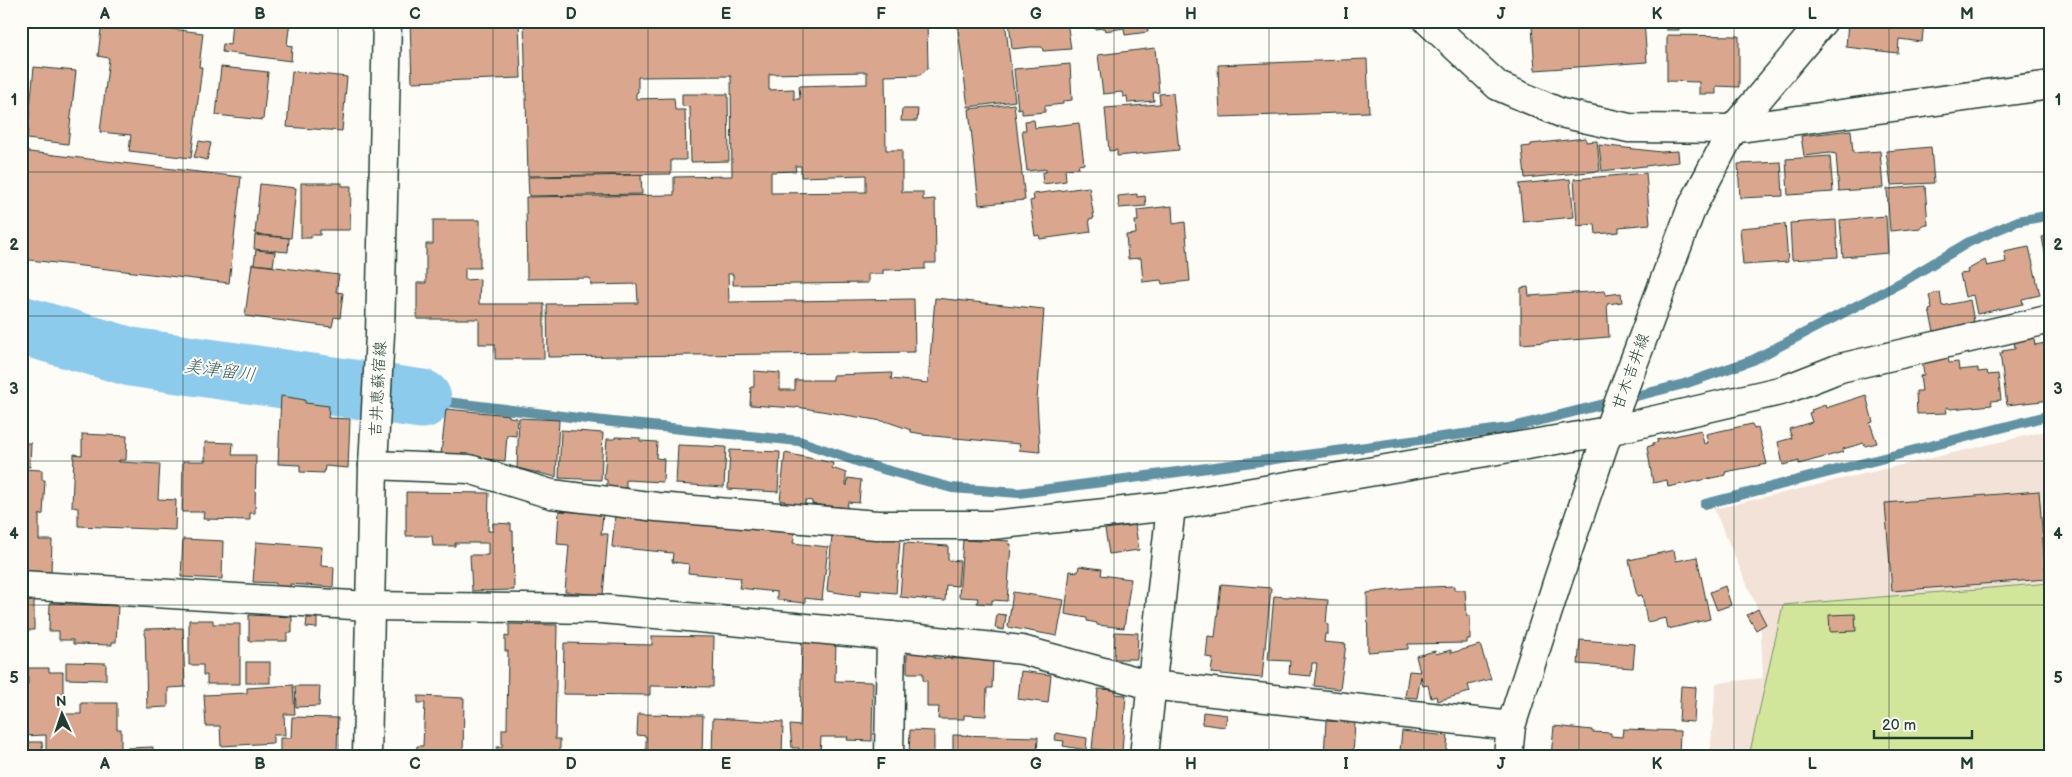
<svg xmlns="http://www.w3.org/2000/svg" width="2072" height="777" viewBox="0 0 2072 777" font-family="'Balsamiq Sans','Klee One',sans-serif">
<rect width="100%" height="100%" fill="#fdfcf7"/>
<filter id="ink" filterUnits="userSpaceOnUse"><feTurbulence type="fractalNoise" baseFrequency=".02" numOctaves="2"/><feDisplacementMap in="SourceGraphic" scale="10" xChannelSelector="R" yChannelSelector="G"/><feConvolveMatrix kernelMatrix="1 2 1 2 8 2 1 2 1" color-interpolation-filters="sRGB"/></filter>
<g filter="url(#ink)">
<polygon fill="#f2e2d8" points="2051,430 2051,756 1710,756 1716,683 1763,678 1760,614 1714,509"/>
<polygon fill="#d2e69b" stroke="#789268" points="2051,583 2051,756 1749,756 1783,605"/>
<g fill="none" stroke-linecap="round" stroke-linejoin="round">
<g stroke="#6192a3" stroke-width="10">
<polyline points="422,399 612,422 799,441 868,465 952,488 1019,493 1509,428 1684,384 1753,360 1902,282 1969,242 2018,221 2051,215"/>
<polyline points="1705,504 2051,415"/>
</g>
<polyline stroke="#8dcbed" stroke-width="59" points="21,325 131,357 422,399"/>
</g>
<g fill="#daa78e" stroke="#1f3d34" fill-rule="evenodd">
<polygon points="102,21 141,21 141,25 203,33 199,67 202,67 191,158 129,151 131,135 100,132 109,58 98,56"/>
<polygon points="232,21 290,21 287,45 292,46 291,61 222,52 223,44 230,45"/>
<polygon points="410,21 519,21 521,78 412,82"/>
<path d="M 524,21 L 927,21 L 928,68 L 920,75 L 885,76 L 886,150 L 902,150 L 902,192 L 923,192 L 923,200 L 935,199 L 936,263 L 925,263 L 925,269 L 883,270 L 883,274 L 868,274 L 868,283 L 733,285 L 733,274 L 728,274 L 729,302 L 914,299 L 915,352 L 548,357 L 547,304 L 638,303 L 637,284 L 591,285 L 590,278 L 527,279 L 526,197 L 674,195 L 674,177 L 732,176 L 731,76 L 638,77 L 638,92 L 636,93 L 636,99 L 674,98 L 675,110 L 685,110 L 686,160 L 671,160 L 671,174 L 528,176 ZM 867,72 L 867,84 L 799,86 L 800,99 L 794,99 L 794,89 L 769,90 L 769,74 ZM 795,166 L 801,166 L 801,177 L 866,175 L 866,192 L 771,193 L 771,172 L 796,171 Z"/>
<polygon points="957,21 1005,21 1015,101 968,107"/>
<polygon points="1009,21 1067,21 1071,49 1043,51 1042,47 1031,47 1012,49"/>
<polygon points="1094,21 1150,21 1151,25 1147,25 1148,32 1125,35 1124,28 1105,31 1104,28 1095,29"/>
<polygon points="1598,21 1644,21 1647,62 1535,70 1532,26"/>
<polygon points="1666,21 1680,21 1679,30 1666,30"/>
<polygon points="1684,21 1706,21 1706,26 1684,25"/>
<polygon points="1848,21 1924,21 1922,42 1899,39 1898,53 1846,47"/>
<polygon points="1667,35 1739,36 1739,87 1716,86 1716,94 1699,94 1699,82 1667,81"/>
<polygon points="1155,48 1159,92 1153,93 1154,101 1128,103 1127,96 1123,97 1122,92 1103,94 1098,55"/>
<polygon points="1367,59 1369,112 1220,117 1218,65"/>
<polygon points="1070,64 1072,100 1063,101 1063,104 1045,106 1045,112 1022,114 1022,108 1018,109 1014,69"/>
<polygon points="34,67 76,71 68,144 27,139"/>
<polygon points="221,67 268,72 263,120 216,115"/>
<polygon points="292,71 347,77 342,131 287,127"/>
<polygon points="1173,93 1179,150 1117,156 1117,150 1109,151 1105,108 1160,104 1159,94"/>
<polygon points="682,94 728,94 729,161 691,162 690,107 682,106"/>
<polygon points="1014,104 1025,200 979,205 969,109"/>
<polygon points="902,109 918,109 917,121 901,121"/>
<polygon points="1034,120 1035,128 1079,123 1084,164 1078,165 1079,168 1065,169 1066,181 1043,184 1042,173 1046,172 1046,169 1027,171 1022,130 1026,130 1025,121"/>
<polygon points="1851,130 1853,153 1880,151 1883,188 1839,191 1836,154 1830,153 1804,156 1801,136"/>
<polygon points="1586,138 1586,142 1597,141 1600,171 1525,178 1522,147 1531,146 1531,144"/>
<polygon points="199,141 211,143 207,160 194,157"/>
<polygon points="1599,145 1661,152 1678,151 1679,162 1602,171"/>
<polygon points="1931,147 1934,183 1891,185 1886,151"/>
<polygon points="21,151 241,177 229,283 21,259"/>
<polygon points="1830,156 1833,192 1788,195 1786,159"/>
<polygon points="1781,162 1783,196 1740,198 1738,164"/>
<polygon points="1646,173 1650,224 1619,227 1619,232 1596,234 1595,224 1577,226 1574,179"/>
<polygon points="641,175 642,194 529,196 528,177"/>
<polygon points="1570,179 1574,217 1523,222 1519,184"/>
<polygon points="301,183 342,183 342,186 351,186 350,230 320,230 320,235 311,235 311,238 301,238"/>
<polygon points="260,184 296,188 291,238 255,234"/>
<polygon points="1925,186 1928,225 1921,226 1921,228 1890,231 1887,189"/>
<polygon points="1089,187 1094,218 1089,219 1091,232 1040,239 1039,235 1035,236 1030,201 1034,200 1033,194"/>
<polygon points="1137,194 1137,197 1145,196 1146,206 1119,208 1118,196"/>
<polygon points="1172,206 1173,224 1185,222 1190,281 1162,284 1161,280 1143,282 1141,258 1128,259 1126,235 1136,234 1135,221 1138,221 1137,210"/>
<polygon points="1886,216 1888,253 1843,257 1840,220"/>
<polygon points="433,220 480,220 480,268 465,268 465,280 480,279 479,304 544,304 544,359 495,359 495,344 479,344 479,319 417,319 417,283 426,283 426,244 433,244"/>
<polygon points="1836,220 1838,257 1792,260 1790,223"/>
<polygon points="1785,224 1788,262 1743,265 1740,228"/>
<polygon points="255,235 289,238 288,252 254,249"/>
<polygon points="2051,236 2051,284 2042,237"/>
<polygon points="2029,247 2040,295 2022,299 2023,304 1977,314 1973,295 1965,297 1960,274 1968,273 1967,270 1985,260 1987,266 2006,262 2004,252"/>
<polygon points="256,250 275,252 273,266 254,264"/>
<polygon points="252,264 339,275 336,292 343,293 340,318 334,317 332,327 245,316"/>
<polygon points="1528,287 1529,296 1605,291 1606,295 1621,293 1622,302 1607,304 1609,337 1521,344 1521,288"/>
<polygon points="1940,292 1942,306 1970,300 1974,322 1934,331 1929,310 1932,309 1929,295"/>
<polygon points="935,298 1044,309 1037,400 1040,452 1019,450 1020,444 923,435 923,434 911,432 911,430 888,422 797,407 796,408 750,405 751,387 754,387 754,371 780,373 780,390 795,390 795,380 833,380 833,375 892,373 891,379 928,383"/>
<polygon points="2034,338 2035,345 2051,342 2051,400 2007,405 2000,353 2003,353 2002,351 2015,349 2014,340"/>
<polygon points="1948,358 1949,363 1958,362 1959,370 1978,368 1978,372 1987,371 1988,375 1998,374 2001,400 1991,401 1992,405 1951,409 1946,407 1947,413 1917,414 1916,391 1922,391 1920,376 1924,375 1922,361"/>
<polygon points="1866,395 1873,422 1870,423 1877,443 1865,446 1864,443 1843,449 1843,452 1799,464 1799,461 1783,465 1778,442 1792,438 1789,429 1812,422 1809,413 1812,412 1811,410 1825,405 1826,408"/>
<polygon points="281,396 305,400 305,403 329,406 328,418 350,419 348,468 325,466 324,473 300,472 300,465 278,464"/>
<polygon points="446,409 509,415 509,417 517,418 516,436 507,435 505,461 441,454"/>
<polygon points="519,418 559,420 556,477 517,468"/>
<polygon points="1752,424 1754,429 1758,428 1767,464 1725,472 1726,475 1668,487 1667,480 1653,483 1647,447 1653,445 1653,443 1658,442 1657,440 1701,430 1704,444 1708,443 1706,434"/>
<polygon points="561,430 603,433 601,480 559,478"/>
<polygon points="82,434 127,436 126,460 119,460 119,462 160,464 158,499 176,500 175,530 78,526 78,508 72,507 74,454 82,455"/>
<polygon points="615,437 640,438 640,441 657,442 656,458 664,459 663,482 626,480 626,488 607,487 607,480 604,479 607,439 615,439"/>
<polygon points="205,442 233,443 232,455 256,455 255,513 250,513 250,520 203,519 204,512 182,512 183,461 205,461"/>
<polygon points="21,443 31,443 30,467 21,466"/>
<polygon points="678,445 726,447 724,487 676,484"/>
<polygon points="730,450 780,452 778,492 728,489"/>
<polygon points="785,453 833,463 832,468 846,473 846,485 847,486 848,478 861,480 859,503 848,502 847,508 812,504 812,501 805,500 805,505 785,503 785,501 780,501"/>
<polygon points="21,469 42,470 42,480 45,480 43,514 39,515 39,540 52,540 51,573 21,572"/>
<polygon points="2039,491 2046,579 1892,591 1885,503"/>
<polygon points="406,492 489,493 488,531 493,531 493,523 511,524 511,531 513,531 514,590 472,591 470,555 488,555 488,543 455,543 455,546 433,546 432,536 406,536"/>
<polygon points="559,511 603,514 601,534 608,534 603,595 565,592 569,545 557,544"/>
<polygon points="615,515 795,533 793,543 828,547 822,600 805,598 805,603 777,600 777,592 739,588 741,578 688,573 689,564 672,562 673,553 612,547"/>
<polygon points="1135,525 1139,550 1109,554 1105,529"/>
<polygon points="832,535 900,539 896,593 861,590 860,596 827,591"/>
<polygon points="183,539 223,541 222,579 181,577"/>
<polygon points="981,539 1009,541 1008,544 1011,544 1007,601 992,600 992,604 977,603 978,598 959,597 963,540 981,541"/>
<polygon points="256,542 322,547 321,566 334,567 333,587 290,584 290,587 276,586 276,583 253,582"/>
<polygon points="904,543 948,546 948,560 960,561 958,586 946,585 945,601 900,597"/>
<polygon points="1674,550 1676,561 1697,557 1710,619 1668,629 1666,618 1647,622 1642,595 1637,596 1629,560"/>
<polygon points="1079,566 1102,569 1101,575 1131,579 1124,628 1097,625 1097,623 1087,621 1087,618 1065,614 1070,571 1078,572"/>
<polygon points="1221,584 1271,588 1262,678 1211,673 1213,658 1206,657 1208,636 1215,637"/>
<polygon points="1454,586 1454,590 1465,590 1467,616 1470,616 1470,639 1467,639 1467,643 1408,644 1408,649 1368,652 1367,593 1406,588"/>
<polygon points="1725,586 1731,605 1717,610 1710,592"/>
<polygon points="1013,592 1064,600 1057,636 1008,627"/>
<polygon points="1274,596 1328,600 1326,624 1328,625 1328,634 1325,634 1324,642 1346,644 1340,689 1314,686 1317,663 1312,663 1311,676 1289,674 1290,661 1268,660"/>
<polygon points="34,601 34,630 21,630 21,602"/>
<polygon points="50,603 118,606 116,642 112,642 112,645 73,644 73,640 59,640 59,631 49,631"/>
<polygon points="1758,609 1766,624 1756,630 1747,615"/>
<polygon points="997,614 1006,615 1004,630 995,628"/>
<polygon points="1855,614 1856,631 1830,632 1829,615"/>
<polygon points="249,615 292,617 292,633 287,633 287,641 249,641"/>
<polygon points="307,618 317,618 317,628 306,627"/>
<polygon points="189,620 213,620 213,624 240,624 240,684 207,684 207,675 203,675 203,665 189,665"/>
<polygon points="509,624 557,625 555,739 560,739 560,756 497,756 497,747 502,747 502,729 507,729 508,651 505,651 505,636 509,637"/>
<polygon points="183,628 185,687 168,688 168,707 147,708 145,629"/>
<polygon points="1115,632 1138,633 1137,659 1114,659"/>
<polygon points="652,636 714,637 713,687 650,686 650,695 563,694 564,643 652,645"/>
<polygon points="802,639 836,640 835,681 873,682 872,741 847,740 848,737 821,737 820,753 799,753 799,748 792,748 790,725 800,726"/>
<polygon points="1580,640 1635,644 1633,668 1578,664"/>
<polygon points="1480,645 1491,679 1468,685 1470,692 1437,701 1436,696 1431,698 1428,685 1423,686 1421,676 1417,698 1405,697 1409,671 1420,672 1416,656 1435,651 1436,654 1451,650 1451,653"/>
<polygon points="915,648 934,651 934,658 993,660 992,688 987,688 986,716 964,715 964,719 938,719 939,707 927,707 927,681 923,680 923,673 907,673 907,655"/>
<polygon points="66,662 106,663 106,680 66,679"/>
<rect x="246" y="662" width="24" height="21"/>
<polygon points="28,668 49,668 49,672 63,672 63,714 81,714 81,703 117,703 117,729 121,729 121,756 46,756 46,735 23,736 22,691 25,691 25,684 28,684"/>
<polygon points="1021,671 1051,675 1048,703 1018,699"/>
<polygon points="293,685 295,714 284,714 285,735 273,735 273,743 221,746 220,726 206,726 204,695 247,693 247,688"/>
<polygon points="295,686 320,686 319,706 296,707"/>
<polygon points="1681,686 1696,687 1694,722 1679,721"/>
<polygon points="1098,689 1116,690 1115,694 1126,695 1122,752 1092,749"/>
<polygon points="418,696 464,698 463,756 416,756 417,746 423,746 425,703 418,703"/>
<polygon points="1203,712 1227,715 1225,727 1202,724"/>
<polygon points="638,714 703,715 702,756 646,756 646,736 637,735"/>
<polygon points="292,717 338,718 337,756 280,756 280,738 291,738"/>
<polygon points="713,718 783,722 782,756 712,756"/>
<polygon points="1326,721 1355,722 1353,756 1324,756"/>
<polygon points="1554,726 1592,730 1592,732 1611,733 1611,736 1622,737 1623,729 1680,731 1679,756 1551,756"/>
<polygon points="910,730 934,731 934,756 909,756"/>
<polygon points="1402,731 1448,736 1446,755 1454,756 1394,756 1395,751 1400,751"/>
<polygon points="1056,733 1087,738 1086,750 1063,746 1064,741 1055,740"/>
<polygon points="953,735 1038,737 1037,756 953,756"/>
<polygon points="21,742 42,742 43,756 21,756"/>
<polygon points="153,747 153,756 127,756 127,748"/>
</g>
<g fill="none" stroke-linecap="round" stroke-linejoin="round">
<defs>
<g id="minor">
<polyline points="1428,21 1498,86 1561,113 1629,128 1733,129 2051,85"/>
<polyline points="373,465 469,469 551,494 657,507 877,525 992,525 1171,506 1608,431 1784,390 1840,368 2051,319"/>
<polyline points="21,585 369,606 602,609 891,636 1022,650 1151,685 1511,726"/>
<polyline points="889,756 891,636"/>
<polyline points="1144,756 1171,506"/>
</g>
<g id="secondary">
<polyline points="367,756 373,465 380,334 387,21"/>
<polyline points="1508,756 1511,726 1558,580 1611,423 1692,207 1733,129 1823,21"/>
</g>
</defs>
<use href="#minor" stroke="#1f3d34" stroke-width="31"/>
<use href="#secondary" stroke="#1f3d34" stroke-width="31"/>
<use href="#minor" stroke="#fdfcf7" stroke-width="28"/>
<use href="#secondary" stroke="#fdfcf7" stroke-width="28"/>
</g>
</g>
<path fill="none" stroke="#1f3d34" stroke-width="1" stroke-opacity="0.55" d="M 183,21 L 183,756M 338,21 L 338,756M 493,21 L 493,756M 648,21 L 648,756M 803,21 L 803,756M 958,21 L 958,756M 1114,21 L 1114,756M 1269,21 L 1269,756M 1424,21 L 1424,756M 1579,21 L 1579,756M 1734,21 L 1734,756M 1889,21 L 1889,756M 21,172 L 2051,172M 21,316 L 2051,316M 21,461 L 2051,461M 21,605 L 2051,605"/>
<g text-anchor="middle" stroke-width="4" stroke-linejoin="round" paint-order="stroke">
<g font-size="16" fill="#1f3d34" stroke="#fdfcf7">
<text transform="translate(1630 371) rotate(-70)" y="6">甘木吉井線</text>
<text transform="translate(377 389) rotate(-87)" y="6">吉井恵蘇宿線</text>
</g>
<g font-size="18" font-style="italic" fill="#3a6062" stroke="#fdfcf7">
<text transform="translate(220 370) rotate(8)" y="6">美津留川</text>
</g>
</g>
<rect width="2072" height="777" fill="none" stroke="#fdfcf7" stroke-width="55"/>
<g transform="translate(62 714) rotate(357)" stroke="#fdfcf7" stroke-width="4" paint-order="stroke">
<path d="M0-4L9 19L0 12L-9 19Z" fill="#1f3d34"/>
<text y="-8" font-size="14" font-weight="bold" text-anchor="middle" fill="#1f3d34">N</text>
</g>
<path d="M1874 730v8h98v-8" fill="none" stroke="#1f3d34" stroke-width="2.5"/>
<text x="1882" y="730" font-size="15" fill="#1f3d34" stroke="#fdfcf7" stroke-width="4" paint-order="stroke">20 m</text>
<rect x="28" y="28" width="2016" height="722" fill="none" stroke="#1f3d34" stroke-width="2"/>
<g font-size="16" text-anchor="middle" font-weight="bold" fill="#1f3d34">
<text x="105" y="19">A</text>
<text x="260" y="19">B</text>
<text x="415" y="19">C</text>
<text x="571" y="19">D</text>
<text x="726" y="19">E</text>
<text x="881" y="19">F</text>
<text x="1036" y="19">G</text>
<text x="1191" y="19">H</text>
<text x="1346" y="19">I</text>
<text x="1501" y="19">J</text>
<text x="1657" y="19">K</text>
<text x="1812" y="19">L</text>
<text x="1967" y="19">M</text>
<text x="14" y="105">1</text>
<text x="2058" y="105">1</text>
<text x="14" y="250">2</text>
<text x="2058" y="250">2</text>
<text x="14" y="394">3</text>
<text x="2058" y="394">3</text>
<text x="14" y="539">4</text>
<text x="2058" y="539">4</text>
<text x="14" y="683">5</text>
<text x="2058" y="683">5</text>
<text x="105" y="769">A</text>
<text x="260" y="769">B</text>
<text x="415" y="769">C</text>
<text x="571" y="769">D</text>
<text x="726" y="769">E</text>
<text x="881" y="769">F</text>
<text x="1036" y="769">G</text>
<text x="1191" y="769">H</text>
<text x="1346" y="769">I</text>
<text x="1501" y="769">J</text>
<text x="1657" y="769">K</text>
<text x="1812" y="769">L</text>
<text x="1967" y="769">M</text>
</g>
</svg>
